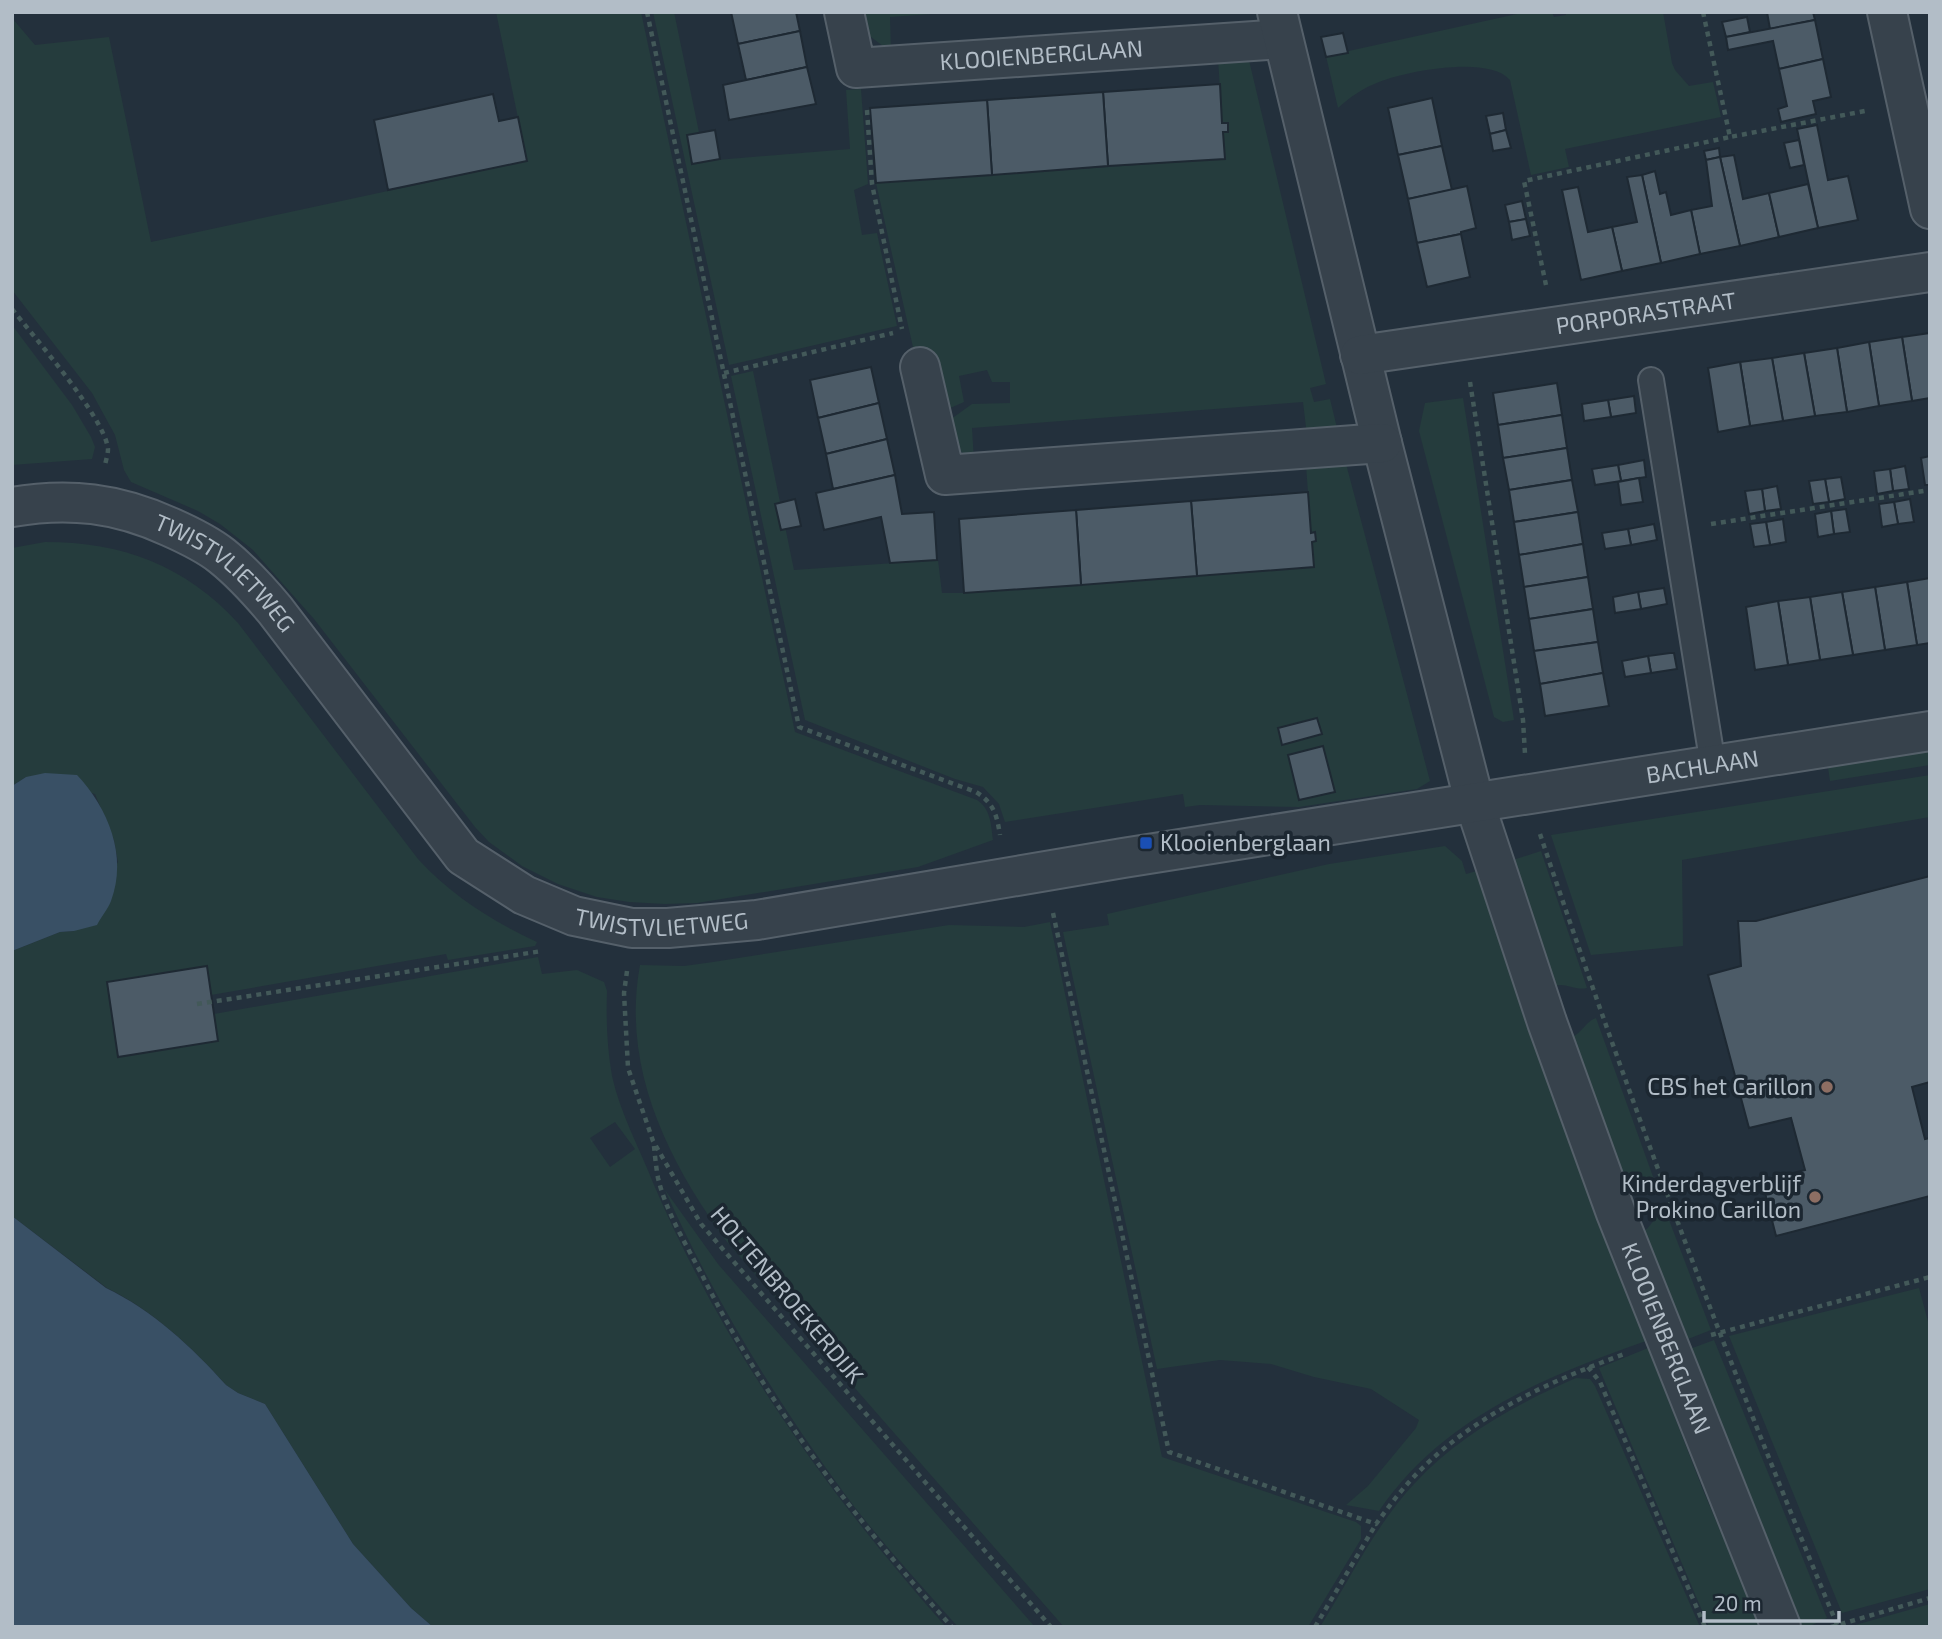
<svg xmlns="http://www.w3.org/2000/svg" width="1942" height="1639" viewBox="0 0 1942 1639" font-family="'Exo 2',sans-serif">
<rect width="100%" height="100%" fill="#23303c"/>
<g fill="#253c3d" fill-rule="evenodd">
<path d="M 496,12 L 641,12 L 795,732 L 977,800 C 991,809 991,825 993,840 L 918,867 L 697,903 L 665,904 L 629,902 L 597,897 L 558,884 L 522,866 L 489,842 L 475,827 L 314,619 L 253,550 L 220,524 L 198,511 L 131,482 L 124,470 L 115,435 L 92,393 L 12,290 L 12,18 L 35,45 L 109,37 L 151,242 L 527,161 Z"/>
<polygon points="653,12 674,12 705,161 850,149 846,90 861,89 868,184 854,190 862,235 877,233 897,326 729,365"/>
<polygon points="859,12 960,12 890,17 891,52 863,31"/>
<path d="M 1526,12 L 1552,12 L 1554,17 L 1566,15 L 1566,12 L 1663,12 L 1672,63 L 1675,70 L 1689,86 L 1713,82 L 1721,117 L 1565,149 L 1569,167 L 1531,175 L 1510,80 C 1489,55 1407,71 1379,82 C 1363,88 1350,97 1338,108 L 1326,56 Z"/>
<polygon points="1248,56 1326,384 1310,388 1314,402 1330,399 1338,432 1307,436 1303,402 972,428 974,461 952,445 947,422 972,404 1010,403 1010,382 992,382 987,370 959,376 964,402 948,409 915,356 876,183 1225,159 1223,132 1228,132 1228,124 1222,123 1218,58"/>
<polygon points="12,325 72,405 91,437 95,447 92,459 12,465"/>
<polygon points="753,371 794,570 938,560 942,593 964,593 1314,566 1312,542 1315,532 1311,533 1306,465 1345,460 1430,781 1417,789 1299,807 1200,805 1185,807 1183,794 1005,822 999,804 983,787 955,779 805,720 731,376"/>
<polygon points="1463,398 1514,720 1503,722 1494,717 1419,431 1425,403"/>
<path d="M 45,542 C 122,542 185,565 238,623 L 418,859 C 452,896 492,921 537,942 L 535,946 L 448,960 L 446,954 L 211,995 L 206,966 L 107,982 L 118,1056 L 218,1041 L 214,1014 L 538,957 L 542,974 L 577,970 L 604,982 L 607,991 C 606,1020 607,1047 612,1076 C 620,1113 640,1149 654,1185 C 724,1349 828,1494 946,1627 L 433,1627 L 411,1608 L 353,1544 L 265,1404 L 238,1393 L 226,1385 C 192,1347 152,1310 107,1288 L 12,1216 L 12,951 L 60,932 L 74,931 L 118,862 L 114,840 L 95,794 L 26,777 L 12,786 L 12,548 ZM 615,1122 L 635,1149 L 610,1167 L 590,1138 Z"/>
<polygon points="1930,751 1930,765 1830,781 1828,767"/>
<polygon points="1930,775 1930,817 1682,860 1683,946 1591,955 1551,835"/>
<path d="M 1445,846 L 1462,861 L 1466,874 L 1480,870 L 1615,1260 L 1646,1341 C 1544,1377 1442,1418 1379,1511 L 1346,1505 L 1368,1486 L 1416,1428 L 1419,1420 L 1371,1389 L 1314,1377 L 1271,1364 L 1220,1360 L 1157,1369 L 1063,932 L 1109,925 L 1107,914 L 1329,864 Z"/>
<path d="M 1541,851 L 1587,988 C 1575,991 1565,982 1555,986 L 1513,860 Z"/>
<path d="M 1050,922 L 1162,1457 L 1356,1522 L 1361,1526 L 1361,1539 L 1308,1627 L 1064,1627 L 727,1242 C 668,1161 621,1068 640,965 L 684,966 L 713,962 L 949,925 L 1024,927 Z"/>
<path d="M 1596,1018 L 1656,1185 C 1644,1189 1635,1177 1623,1180 L 1572,1037 C 1582,1033 1586,1021 1596,1018 Z"/>
<path d="M 665,1190 L 718,1264 L 1035,1627 L 958,1627 C 919,1583 879,1540 844,1493 C 774,1398 713,1297 665,1190 Z"/>
<polygon points="1666,1212 1711,1330 1683,1341 1642,1231 1647,1229 1659,1214"/>
<polygon points="1919,1288 1930,1329 1930,1589 1842,1613 1729,1336"/>
<polygon points="1714,1340 1827,1618 1808,1627 1799,1627 1687,1350"/>
<polygon points="1648,1348 1703,1490 1761,1627 1709,1627 1599,1368"/>
<path d="M 1576,1378 L 1590,1379 L 1595,1386 L 1700,1627 L 1320,1627 C 1350,1579 1376,1524 1415,1483 C 1458,1436 1518,1403 1576,1378 Z"/>
<polygon points="1930,1604 1930,1627 1848,1627"/>
</g>
<g fill="#395065">
<path d="M 45,773 L 77,775 C 108,808 128,856 111,901 C 108,909 101,917 97,925 L 74,931 L 60,932 L 12,951 L 12,786 L 26,777 Z"/>
<path d="M 12,1216 L 106,1288 C 152,1310 192,1347 226,1385 L 238,1393 L 265,1404 L 353,1544 L 411,1608 L 433,1627 L 12,1627 Z"/>
</g>
<g fill="#4c5b67" stroke="#1e2933" stroke-width="2">
<polygon points="731,12 796,12 800,31 738,44"/>
<polygon points="1767,12 1813,12 1815,20 1770,29"/>
<polygon points="1747,17 1750,32 1726,37 1722,22"/>
<polygon points="1815,20 1823,59 1779,69 1773,41 1728,50 1726,37"/>
<polygon points="800,31 807,67 746,80 738,44"/>
<polygon points="1343,33 1348,53 1326,57 1321,37"/>
<polygon points="1823,59 1831,97 1813,101 1816,114 1781,122 1778,109 1787,106 1779,69"/>
<polygon points="807,67 816,104 729,120 723,85"/>
<polygon points="1220,84 1222,123 1228,123 1228,132 1223,132 1225,159 1108,166 1103,92"/>
<polygon points="1103,92 1108,166 992,175 987,100"/>
<polygon points="493,94 499,121 518,117 527,161 388,190 374,120"/>
<polygon points="1432,98 1442,146 1398,155 1388,108"/>
<polygon points="987,100 992,175 876,183 870,108"/>
<polygon points="1503,113 1506,130 1490,134 1486,116"/>
<polygon points="1817,125 1828,180 1848,176 1858,220 1818,228 1797,129"/>
<polygon points="715,130 720,159 692,164 687,135"/>
<polygon points="1506,130 1511,148 1493,151 1490,134"/>
<polygon points="1799,140 1804,165 1790,168 1784,143"/>
<polygon points="1442,146 1452,190 1408,199 1398,155"/>
<polygon points="1719,148 1720,157 1706,160 1704,151"/>
<polygon points="1734,155 1743,199 1769,193 1779,237 1740,246 1720,157"/>
<polygon points="1720,157 1740,246 1700,254 1691,210 1712,206 1706,160"/>
<polygon points="1655,171 1660,194 1666,192 1671,215 1691,210 1700,254 1661,263 1642,175"/>
<polygon points="1642,175 1661,263 1622,271 1612,227 1637,222 1627,177"/>
<polygon points="1808,184 1818,228 1779,237 1769,193"/>
<polygon points="1467,186 1476,228 1461,232 1461,234 1417,243 1408,199"/>
<polygon points="1578,187 1588,232 1612,227 1622,271 1581,280 1562,190"/>
<polygon points="1522,201 1526,219 1509,222 1505,205"/>
<polygon points="1526,219 1530,236 1512,240 1509,222"/>
<polygon points="1461,234 1470,277 1427,287 1417,243"/>
<polygon points="1930,333 1930,398 1912,401 1902,337"/>
<polygon points="1902,337 1912,401 1879,406 1869,342"/>
<polygon points="1869,342 1879,406 1847,412 1837,348"/>
<polygon points="1837,348 1847,412 1815,416 1804,353"/>
<polygon points="1804,353 1815,416 1783,421 1772,358"/>
<polygon points="1772,358 1783,421 1750,426 1740,362"/>
<polygon points="1740,362 1750,426 1718,432 1708,368"/>
<polygon points="871,367 879,403 818,418 810,380"/>
<polygon points="1557,383 1562,415 1498,425 1493,393"/>
<polygon points="1634,396 1636,413 1611,417 1608,400"/>
<polygon points="1608,400 1611,417 1584,421 1582,404"/>
<polygon points="879,403 887,439 826,454 818,418"/>
<polygon points="1562,415 1567,448 1503,458 1498,425"/>
<polygon points="887,439 895,475 833,489 826,454"/>
<polygon points="1567,448 1572,480 1509,490 1503,458"/>
<polygon points="1930,456 1930,485 1925,485 1921,458"/>
<polygon points="1644,460 1646,477 1621,481 1618,465"/>
<polygon points="1618,465 1621,481 1595,485 1592,469"/>
<polygon points="1905,466 1909,489 1893,491 1890,469"/>
<polygon points="1890,469 1893,491 1877,494 1874,471"/>
<polygon points="895,475 902,514 934,512 937,560 890,563 881,517 824,530 816,493"/>
<polygon points="1841,477 1845,499 1829,502 1825,479"/>
<polygon points="1639,478 1643,502 1621,505 1618,482"/>
<polygon points="1825,479 1829,502 1813,504 1809,481"/>
<polygon points="1572,480 1578,512 1514,522 1509,490"/>
<polygon points="1777,486 1781,509 1765,511 1762,489"/>
<polygon points="1762,489 1765,511 1749,514 1745,491"/>
<polygon points="1308,492 1311,533 1315,532 1316,541 1312,542 1314,567 1197,576 1191,501"/>
<polygon points="795,499 801,526 781,530 775,504"/>
<polygon points="1910,499 1914,522 1898,524 1894,502"/>
<polygon points="1191,501 1197,576 1081,585 1076,510"/>
<polygon points="1894,502 1898,524 1882,527 1879,504"/>
<polygon points="1846,509 1850,532 1834,534 1831,511"/>
<polygon points="1076,510 1081,585 964,593 959,519"/>
<polygon points="1831,511 1834,534 1818,537 1815,514"/>
<polygon points="1578,512 1583,544 1519,555 1514,522"/>
<polygon points="1783,519 1786,542 1770,545 1766,522"/>
<polygon points="1766,522 1770,545 1754,547 1750,524"/>
<polygon points="1654,524 1657,540 1631,545 1628,529"/>
<polygon points="1628,529 1631,545 1605,549 1602,533"/>
<polygon points="1583,544 1588,577 1524,587 1519,555"/>
<polygon points="1588,577 1593,609 1529,619 1524,587"/>
<polygon points="1930,578 1930,643 1917,645 1907,582"/>
<polygon points="1907,582 1917,645 1885,650 1875,587"/>
<polygon points="1875,587 1885,650 1853,655 1842,592"/>
<polygon points="1664,588 1667,604 1641,609 1638,592"/>
<polygon points="1638,592 1641,609 1615,613 1613,597"/>
<polygon points="1842,592 1853,655 1820,660 1810,597"/>
<polygon points="1810,597 1820,660 1788,665 1778,601"/>
<polygon points="1778,601 1788,665 1755,670 1746,607"/>
<polygon points="1593,609 1598,642 1534,651 1529,619"/>
<polygon points="1598,642 1603,673 1540,684 1534,651"/>
<polygon points="1670,653 1674,653 1677,669 1651,673 1648,656"/>
<polygon points="1648,656 1651,673 1625,677 1622,661"/>
<polygon points="1603,673 1609,706 1545,716 1540,684"/>
<polygon points="1317,718 1322,734 1282,745 1278,728"/>
<polygon points="1323,746 1335,792 1299,800 1288,755"/>
<polygon points="1930,876 1930,1082 1912,1087 1925,1139 1930,1138 1930,1196 1776,1236 1762,1181 1805,1170 1791,1118 1749,1128 1708,975 1741,966 1738,921 1756,921"/>
<polygon points="207,966 218,1041 118,1057 107,982"/>
</g>
<g fill="none" stroke-linecap="round" stroke-linejoin="round">
<defs>
<polyline id="lane" points="1651,380 1713,765"/>
<g id="street">
<path id="s1" d="M 844,12 L 856,68 L 1283,39"/>
<path id="s2" d="M 1277,12 L 1382,443 L 1475,804 L 1547,1022 L 1616,1213 L 1781,1627"/>
<polyline points="1887,12 1930,209"/>
<path id="s3" d="M 1360,355 L 1930,272"/>
<polyline points="920,367 945,475 1382,443"/>
<path id="s4" d="M 12,507 C 69,497 118,503 170,527 C 188,535 207,544 222,556 C 242,572 259,591 275,610 L 463,856 L 524,895 L 574,916 L 632,928 L 668,928 L 757,920 L 1123,858 L 1930,731"/>
</g>
</defs>
<use href="#lane" stroke="#55606a" stroke-width="28"/>
<use href="#street" stroke="#55606a" stroke-width="42"/>
<g stroke="#435959" stroke-width="4.5" stroke-dasharray="5 5" stroke-linecap="butt">
<path d="M 647,12 L 799,727 L 976,792 C 994,803 997,816 1000,835"/>
<polyline points="1703,12 1730,137 1865,111"/>
<polyline points="867,110 872,184 902,329"/>
<polyline points="1546,285 1524,181 1730,137"/>
<path d="M 12,309 C 34,337 105,418 108,449 C 108,454 106,460 105,465"/>
<polyline points="724,373 893,333"/>
<polyline points="1470,382 1523,720 1525,754"/>
<polyline points="1711,524 1930,490"/>
<path d="M 1540,834 C 1630,1102 1729,1366 1838,1627"/>
<path d="M 1053,913 L 1169,1452 L 1376,1524 C 1387,1509 1398,1494 1410,1481 C 1468,1417 1548,1382 1627,1353"/>
<polyline points="627,971 624,993 628,1068 653,1141 701,1224 1051,1627"/>
<polyline points="197,1004 542,951"/>
<path d="M 654,1146 C 655,1156 656,1167 658,1178 C 666,1212 686,1244 702,1275 C 767,1404 855,1520 952,1627"/>
<polyline points="1711,1335 1930,1277"/>
<polyline points="1588,1367 1600,1382 1705,1627"/>
<polyline points="1315,1627 1376,1524"/>
<polyline points="1831,1627 1930,1598"/>
</g>
<use href="#lane" stroke="#37424c" stroke-width="24"/>
<use href="#street" stroke="#37424c" stroke-width="38"/>
</g>
<rect fill="#1a4fb4" stroke="#1c2731" stroke-width="2.5" x="1139" y="836" width="14" height="14" rx="3.5"/>
<g fill="#8d6e63" stroke="#1c2731" stroke-width="2.5">
<circle cx="1827" cy="1087" r="7"/>
<circle cx="1815" cy="1197" r="7"/>
</g>
<g text-anchor="middle" stroke-width="7" stroke-linejoin="round" paint-order="stroke">
<g font-size="23" fill="#b2bdc7" stroke="#1c2731">
<text dy="8" stroke="none"><textPath href="#s1" startOffset="243">KLOOIENBERGLAAN</textPath></text>
<text dy="8" stroke="none"><textPath href="#s3" startOffset="289">PORPORASTRAAT</textPath></text>
<text dy="8" stroke="none"><textPath href="#s4" startOffset="234">TWISTVLIETWEG</textPath></text>
<text dy="8" stroke="none"><textPath href="#s4" startOffset="1876">BACHLAAN</textPath></text>
<text dy="8" stroke="none"><textPath href="#s4" startOffset="822">TWISTVLIETWEG</textPath></text>
<text transform="translate(787 1295) rotate(50)" y="8">HOLTENBROEKERDIJK</text>
<text dy="8" stroke="none"><textPath href="#s2" startOffset="1384">KLOOIENBERGLAAN</textPath></text>
</g>
<g font-size="23" fill="#b2bdc7" stroke="#1c2731" text-anchor="end">
<text x="1160" y="851" text-anchor="start">Klooienberglaan</text>
<text x="1813" y="1095">CBS het Carillon</text>
<text x="1801" y="1192">Kinderdagverblijf<tspan x="1801" dy="26">Prokino Carillon</tspan></text>
</g>
</g>
<rect width="1942" height="1639" fill="none" stroke="#b2bdc7" stroke-width="28"/>
<path d="M1704 1611v10h135v-10" fill="none" stroke="#b2bdc7" stroke-width="3.5"/>
<text x="1714" y="1611" font-size="21" fill="#b2bdc7" stroke="#1c2731" stroke-width="5" paint-order="stroke">20 m</text>
</svg>
